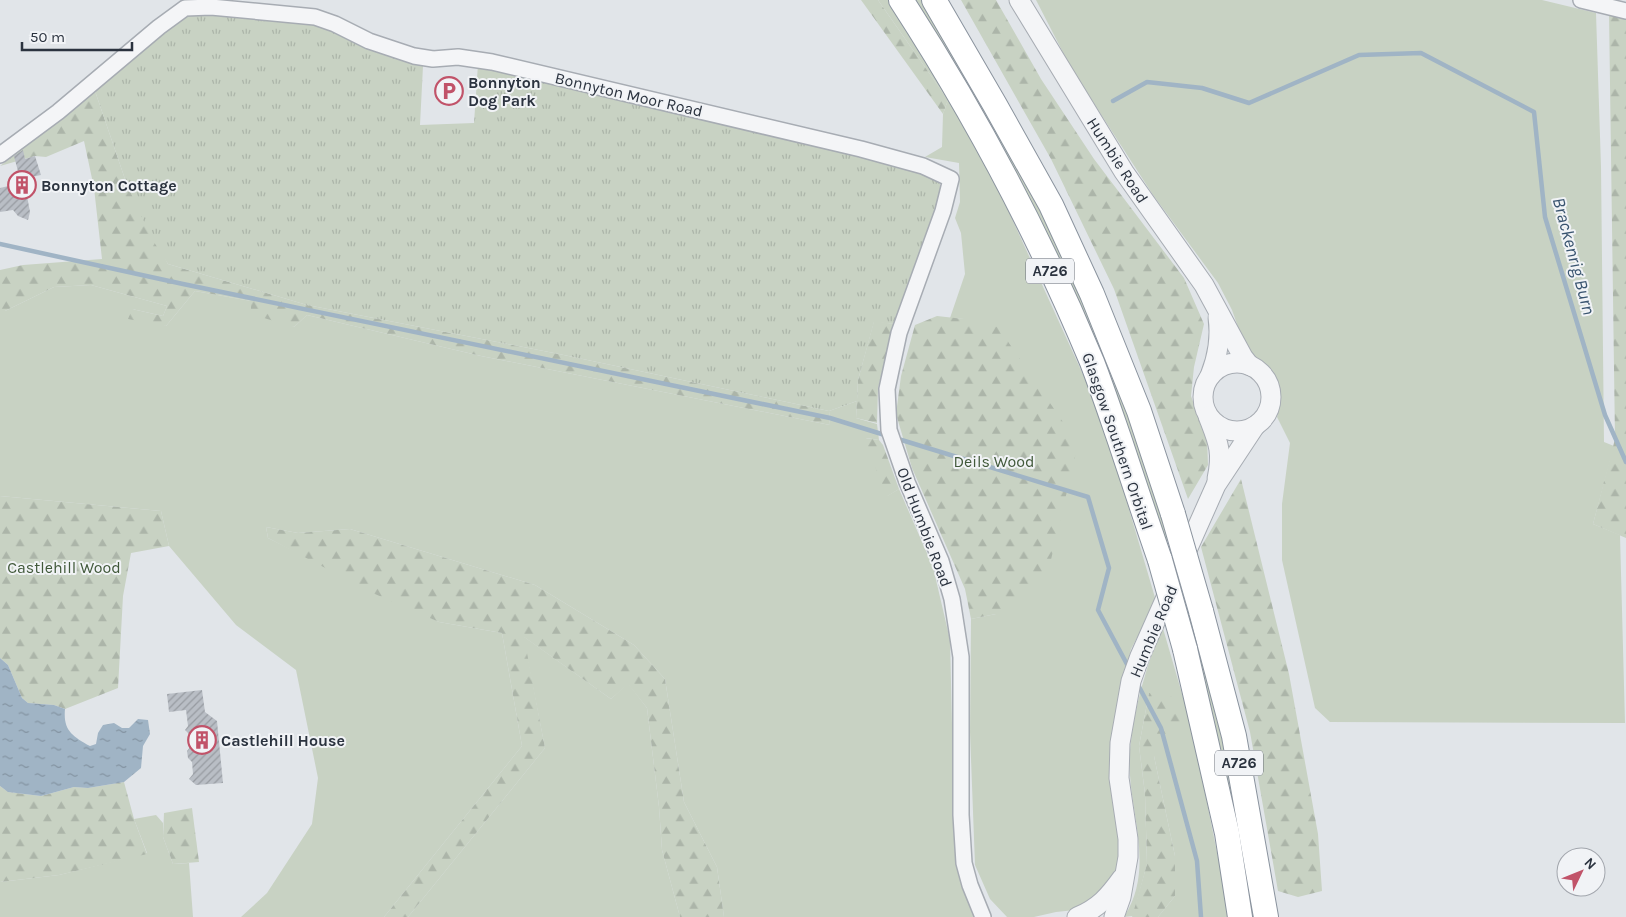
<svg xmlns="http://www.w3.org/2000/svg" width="1626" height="917" viewBox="0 0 1626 917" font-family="Karla,sans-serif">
<defs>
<pattern id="forest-firs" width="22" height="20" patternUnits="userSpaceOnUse" patternTransform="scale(1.25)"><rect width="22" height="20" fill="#c8d2c3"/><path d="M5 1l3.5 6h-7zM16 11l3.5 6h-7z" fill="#acb5a9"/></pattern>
<pattern id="park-tufts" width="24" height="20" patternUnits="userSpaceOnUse" patternTransform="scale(1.25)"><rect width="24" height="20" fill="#c8d2c3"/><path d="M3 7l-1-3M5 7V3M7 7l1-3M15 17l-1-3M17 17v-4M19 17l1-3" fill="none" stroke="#acb5a9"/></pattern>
<pattern id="water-ripples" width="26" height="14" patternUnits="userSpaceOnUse" patternTransform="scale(1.25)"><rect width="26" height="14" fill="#a0b4c5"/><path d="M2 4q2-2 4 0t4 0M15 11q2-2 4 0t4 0" fill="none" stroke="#8393a1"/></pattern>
<pattern id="building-hatch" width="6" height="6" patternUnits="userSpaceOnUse" patternTransform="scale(1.25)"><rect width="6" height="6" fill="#b9bec5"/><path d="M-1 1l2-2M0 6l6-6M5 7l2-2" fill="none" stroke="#979ba1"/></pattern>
</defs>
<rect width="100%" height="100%" fill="#e1e5e9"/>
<g fill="#c8d2c3">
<polygon points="878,0 892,0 938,70 998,188 1101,414 1156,601 1131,649 1123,682 1119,864 1107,888 1075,910 1056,912 1034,917 1007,917 990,899 975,865 970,732 971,619 996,614 964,319 950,318 965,274 961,233 955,218 960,202 959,163 925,157 942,147 943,114 948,100"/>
<polygon points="915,0 923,0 1030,186 1093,323 1120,391 1170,535 1165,543 1136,451 1104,365 1050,241 1002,145"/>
<polygon points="1036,0 1542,0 1596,13 1601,167 1604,442 1614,446 1593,524 1620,535 1625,723 1330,722 1315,708 1282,560 1282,504 1290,443 1277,417 1281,401 1277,383 1264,365 1249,352 1243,341 1232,310 1218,283 1153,195 1071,68"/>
<polygon points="91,285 167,306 163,316 132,309 166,326 195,291 251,301 294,327 307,315 481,356 830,425 829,411 857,401 856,418 877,424 879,440 866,438 887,496 899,489 933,567 950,640 954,808 977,917 724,917 717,867 684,802 665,679 634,645 535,585 350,529 298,533 266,527 268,538 439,622 502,633 522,746 384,917 241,917 267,893 312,824 318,778 296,670 236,625 169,546 161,511 0,496 0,311 5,311 54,287"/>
<polygon points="1192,609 1222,725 1256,917 1249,917 1186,615"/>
<path d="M 1162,625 L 1192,728 L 1230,917 L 1158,917 L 1175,896 L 1175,856 L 1154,756 L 1149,693 L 1139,746 L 1145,794 L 1147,864 L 1133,916 L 1124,917 C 1158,864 1125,806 1130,750 C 1134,706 1147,666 1162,625 Z"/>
<polygon points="523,636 611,699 628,683 647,708 659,807 662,850 680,917 408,917 545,748"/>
<polygon points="156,815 163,823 163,837 173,864 189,863 193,917 0,917 0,882 59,875 147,853 134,819"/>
</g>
<g fill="url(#forest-firs)">
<polygon points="861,0 878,0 948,100 943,114"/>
<polygon points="961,0 996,0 1041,79 1094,159 1184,278 1204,324 1194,367 1191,396 1207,439 1208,465 1188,499 1114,289 1051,159"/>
<polygon points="1609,13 1626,17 1626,538 1593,524 1615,439"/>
<polygon points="95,91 127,185 168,264 307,305 559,354 829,411 830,425 481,356 307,315 294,327 251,314 251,301 195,291 166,326 128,319 132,309 163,316 167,306 91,285 54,287 5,311 0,311 0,270 23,265 102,259 94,188 84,141 46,157 35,156 0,166"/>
<polygon points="937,316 964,319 998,327 1078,444 1050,564 1026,590 996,614 971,619 965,589 912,468 896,414 901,376 915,325"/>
<polygon points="874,321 894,324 878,388 877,423 856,418 858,380"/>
<polygon points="865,438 879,440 883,445 899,489 886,497"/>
<polygon points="1241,479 1289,674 1318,834 1322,891 1298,897 1278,891 1250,732 1201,547"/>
<polygon points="0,496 161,511 169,546 131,553 123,596 118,688 65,709 54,705 28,703 22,698 8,665 0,658"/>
<polygon points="266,527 298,533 350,529 535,585 634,645 665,679 684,802 717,867 724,917 680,917 662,850 659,807 647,708 628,684 611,699 524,637 545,748 408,917 384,917 522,746 502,633 439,622 375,594 268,538"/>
<polygon points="1149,693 1171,696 1185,721 1154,756 1175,856 1175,896 1158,917 1132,917 1147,864 1145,794 1139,746"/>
<polygon points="124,782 134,819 147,854 59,875 0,882 0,786 8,792 41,796 74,787 88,788"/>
<polygon points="192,808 199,862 173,864 163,837 164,813"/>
</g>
<polygon fill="url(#park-tufts)" points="203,12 313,22 333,30 378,53 423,66 420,125 474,123 478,64 851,149 926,174 940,184 942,195 902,313 894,324 874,322 858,380 857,401 829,411 559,354 307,305 168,264 152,239 127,185 95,91 189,13"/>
<path fill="url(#water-ripples)" d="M 0,658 L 8,665 L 22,698 L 28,703 L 54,705 L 65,709 C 63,730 72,736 90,746 L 96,744 L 98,733 L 103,725 L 114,723 L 122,728 L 129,728 L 138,719 L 148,720 L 150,734 L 143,746 L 141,768 L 124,782 L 88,788 L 74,787 L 41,796 L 8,792 L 0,786 Z"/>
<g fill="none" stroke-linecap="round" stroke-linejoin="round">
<g stroke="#a0b4c5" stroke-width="4.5">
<polyline points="1113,101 1147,82 1202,88 1249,103 1359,55 1421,53 1534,112 1545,217 1605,415 1626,462"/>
<polyline points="0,244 183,284 830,418 888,436"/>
<polyline points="895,438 1088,497 1109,568 1098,610 1129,668"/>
<polyline points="1137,683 1161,728 1197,861 1201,917"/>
</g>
</g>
<g fill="url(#building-hatch)">
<polygon points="23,150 25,159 35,156 41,175 31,177 35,193 27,196 30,212 28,220 18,216 13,210 0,212 0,188 21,183 14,156"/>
<polygon points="202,690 205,712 217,721 223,783 196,785 189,779 193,774 192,762 188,758 187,751 191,746 189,734 185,730 188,726 186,710 169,712 167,694"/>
</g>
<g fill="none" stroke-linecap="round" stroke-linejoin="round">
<defs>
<g id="minor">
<polyline points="1581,0 1626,11"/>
<polyline points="0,155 58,112 159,27 185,8 211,7 315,17 335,24 369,41 414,56 433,59 458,57 492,62 861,149 923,166 951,179 943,211 899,333 887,389 889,430 907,482 941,561 952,599 961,657 961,815 964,863 970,885 983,917"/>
</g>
<g id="tertiary">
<polyline points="1019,0 1124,172 1204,285 1243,357 1250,366"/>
<circle cx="1237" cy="397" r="34"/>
<path d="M 1210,376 C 1218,356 1221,338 1218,317"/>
<path d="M 1208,416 C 1218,442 1223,451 1217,479"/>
<path d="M 1077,917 C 1099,908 1109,896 1122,878"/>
<polyline points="1114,917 1121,897 1128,857 1128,839 1119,778 1120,743 1131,681 1140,656 1216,485 1255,426"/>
</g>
<g id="trunk">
<path d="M 901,0 C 975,114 1040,237 1092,362 C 1102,388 1111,415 1120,441 C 1133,480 1146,520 1160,560"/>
<polyline points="934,0 995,105 1051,205 1092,294 1139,411 1173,514"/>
<polyline points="1201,611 1234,736 1266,917"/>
<polyline points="1185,649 1227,833 1240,917"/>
</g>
</defs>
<use href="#minor" stroke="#a7acb3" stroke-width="18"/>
<use href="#tertiary" stroke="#a7acb3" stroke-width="21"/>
<use href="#trunk" stroke="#8a939e" stroke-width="26"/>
<use href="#minor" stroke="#f4f5f7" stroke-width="15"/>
<use href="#tertiary" stroke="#f4f5f7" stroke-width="19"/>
<use href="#trunk" stroke="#fff" stroke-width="24"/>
<defs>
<g id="trunk-bridge">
<polyline points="1173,514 1201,611"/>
<polyline points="1160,560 1185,649"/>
</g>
</defs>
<use href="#trunk-bridge" stroke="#8a939e" stroke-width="26" stroke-linecap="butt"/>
<use href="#trunk-bridge" stroke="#fff" stroke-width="24"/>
</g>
<defs>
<symbol id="parking-ring" viewBox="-11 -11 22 22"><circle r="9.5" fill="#f1f3f6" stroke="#c15369" stroke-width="1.5"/><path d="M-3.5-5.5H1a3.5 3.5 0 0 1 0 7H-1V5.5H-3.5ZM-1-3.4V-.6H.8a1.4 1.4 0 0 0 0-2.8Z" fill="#c15369"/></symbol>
<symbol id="building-ring" viewBox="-11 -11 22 22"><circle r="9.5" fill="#f1f3f6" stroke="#c15369" stroke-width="1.5"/><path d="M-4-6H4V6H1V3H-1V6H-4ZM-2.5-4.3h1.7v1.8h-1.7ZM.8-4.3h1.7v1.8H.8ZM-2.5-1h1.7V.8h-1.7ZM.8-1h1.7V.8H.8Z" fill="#c15369"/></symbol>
</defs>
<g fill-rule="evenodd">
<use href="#parking-ring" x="433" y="75" width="32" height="32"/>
<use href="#building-ring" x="6" y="169" width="32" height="32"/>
<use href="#building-ring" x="186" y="724" width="32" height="32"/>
</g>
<g text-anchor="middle" stroke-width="4" stroke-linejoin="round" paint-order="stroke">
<g fill="#f1f3f6" stroke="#666d76" stroke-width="1">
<rect x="1026" y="258.5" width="48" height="25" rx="4"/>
<rect x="1215" y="750.5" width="48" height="25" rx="4"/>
</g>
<g font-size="15" font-weight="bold" fill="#2b333f">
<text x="1050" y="276">A726</text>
<text x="1239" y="768">A726</text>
</g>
<g font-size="16" font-weight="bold" fill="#2b333f" stroke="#f1f3f6" text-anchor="start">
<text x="468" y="88">Bonnyton<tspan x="468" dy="18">Dog Park</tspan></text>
<text x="41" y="191">Bonnyton Cottage</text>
<text x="221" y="746">Castlehill House</text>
</g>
<g font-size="16" fill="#2b333f" stroke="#f1f3f6">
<text transform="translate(629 94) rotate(13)" y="6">Bonnyton Moor Road</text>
<text transform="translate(1118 160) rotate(57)" y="6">Humbie Road</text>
<text transform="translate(1118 441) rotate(71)" y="6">Glasgow Southern Orbital</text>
<text transform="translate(925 527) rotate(69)" y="6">Old Humbie Road</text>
<text transform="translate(1153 631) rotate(-67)" y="6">Humbie Road</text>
</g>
<g font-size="16" fill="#41593a" stroke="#f1f3f6">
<text x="994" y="467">Deils Wood</text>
<text x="64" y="573">Castlehill Wood</text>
</g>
<g font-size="18" font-style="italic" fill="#39546f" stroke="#f1f3f6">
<text transform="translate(1574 256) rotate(75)" y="6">Brackenrig Burn</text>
</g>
</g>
<g transform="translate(1581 872) rotate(47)"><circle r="24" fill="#f1f3f6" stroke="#a2a6ad"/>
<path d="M0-4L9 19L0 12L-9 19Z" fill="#c15369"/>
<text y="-8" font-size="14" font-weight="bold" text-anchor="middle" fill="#2b333f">N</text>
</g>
<path d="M22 42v8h110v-8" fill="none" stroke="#2b333f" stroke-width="2.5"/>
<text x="30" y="42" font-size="15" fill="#2b333f" stroke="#f1f3f6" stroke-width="4" paint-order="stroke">50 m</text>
</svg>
